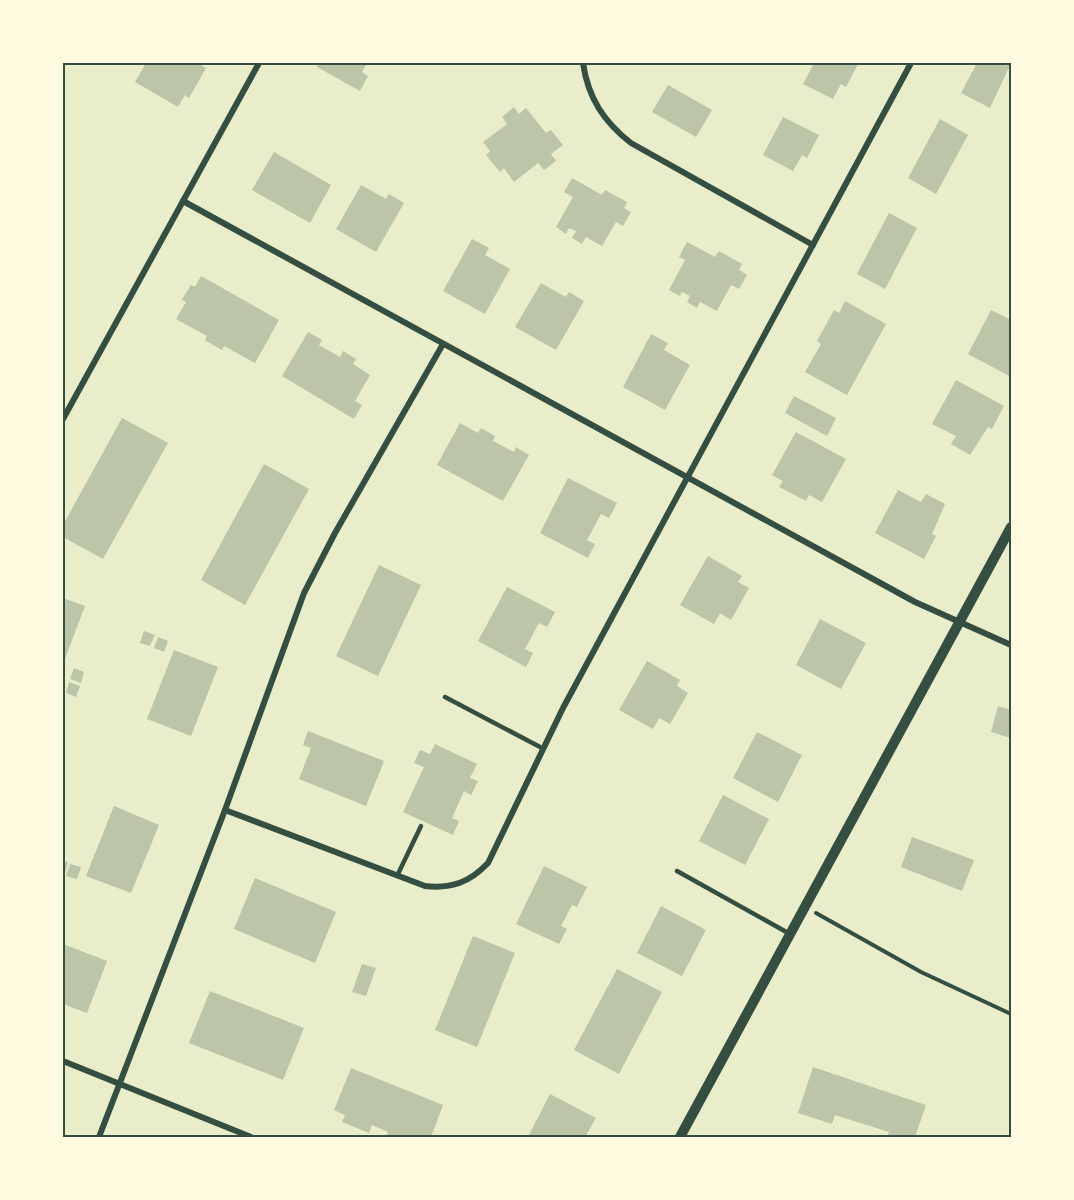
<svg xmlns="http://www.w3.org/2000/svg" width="1074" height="1200" viewBox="0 0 1074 1200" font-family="'Roboto Serif',serif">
<rect width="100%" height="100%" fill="#e9edc9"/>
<g fill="#bcc5a7">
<polygon points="146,63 203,63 202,66 206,68 189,98 185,95 178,107 135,82"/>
<polygon points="319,63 367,63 362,72 368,76 360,91 317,67"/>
<polygon points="814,63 856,63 858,64 846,87 841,84 833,99 803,84"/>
<polygon points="977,63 1011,63 990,108 961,93"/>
<polygon points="668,85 712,110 696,137 652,112"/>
<polygon points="514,107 519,114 526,108 546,133 551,130 563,145 551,154 556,161 544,170 538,163 514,182 504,168 500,172 486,155 490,151 483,142 507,124 502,117"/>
<polygon points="783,117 819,135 807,158 802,155 793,171 763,155"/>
<polygon points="940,119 968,135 936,194 908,178"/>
<polygon points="274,152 331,185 310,223 252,190"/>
<polygon points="572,178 602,195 605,190 627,202 624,208 631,212 623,226 616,222 602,246 586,237 582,244 572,238 576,231 569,228 566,234 556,227 573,197 564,192"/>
<polygon points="361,185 386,199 389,194 404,203 376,252 336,229"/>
<polygon points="889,213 917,228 885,289 857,274"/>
<polygon points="472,239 489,248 485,255 510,269 485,314 443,291"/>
<polygon points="687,242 715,257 719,251 742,264 739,270 747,275 739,289 731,285 717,311 700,302 697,308 687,302 690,296 682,292 680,296 669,290 685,260 679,257"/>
<polygon points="201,276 279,320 255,363 224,346 222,350 208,342 205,340 207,336 176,319 186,302 182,300 184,296 191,285 195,287"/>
<polygon points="541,283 566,297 569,292 584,301 556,350 515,327"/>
<polygon points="845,301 886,324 847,395 805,372 821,344 817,341 834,310 839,313"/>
<polygon points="991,310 1011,320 1011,377 968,354"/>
<polygon points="308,332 322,340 319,345 340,357 343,351 356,359 353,364 370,375 355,401 362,405 354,419 282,376"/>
<polygon points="651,334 668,343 664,350 690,365 665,410 623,387"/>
<polygon points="956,380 1004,406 992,429 988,427 970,455 951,444 956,436 932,424"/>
<polygon points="794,396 836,418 827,436 785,413"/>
<polygon points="122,418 168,443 103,559 63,537 63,525"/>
<polygon points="460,423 478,433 481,428 495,436 493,441 514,452 516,447 529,455 503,501 437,465"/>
<polygon points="796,432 846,459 822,502 809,495 806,501 779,487 783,481 772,475"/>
<polygon points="264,464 309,489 245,605 201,580"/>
<polygon points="568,478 617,503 609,518 601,514 587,540 595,544 588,558 540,533"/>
<polygon points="898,490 921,502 926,494 945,504 932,534 936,536 924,559 875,533"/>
<polygon points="708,556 742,576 738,582 749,588 731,620 720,613 714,624 680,605"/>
<polygon points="379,565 421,585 378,676 336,656"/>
<polygon points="507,587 555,612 547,627 539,623 525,649 533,653 526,667 478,641"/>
<polygon points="63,598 85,606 63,664"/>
<polygon points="820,619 866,643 841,689 796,665"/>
<polygon points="144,631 155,635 150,646 140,643"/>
<polygon points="158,637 168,641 164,652 154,648"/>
<polygon points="174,650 218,667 191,736 147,719"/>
<polygon points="647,661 680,680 677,686 688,693 670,724 659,718 653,729 619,710"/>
<polygon points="74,668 84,672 81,683 70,679"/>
<polygon points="69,682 80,686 76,697 66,693"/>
<polygon points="998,706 1011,710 1011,738 991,732"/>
<polygon points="308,731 384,761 366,806 299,779 311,748 303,745"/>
<polygon points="757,732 802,755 778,802 733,778"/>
<polygon points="435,744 477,764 470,778 478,781 471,795 464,791 452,818 459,821 453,835 403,812 424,767 414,763 420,750 430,754"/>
<polygon points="723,795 769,819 745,865 699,841"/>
<polygon points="114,806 159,825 131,893 86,876"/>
<polygon points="912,837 974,860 962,891 901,867"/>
<polygon points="63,861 68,862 64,877 63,876"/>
<polygon points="70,864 81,867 77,879 66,876"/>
<polygon points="544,866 587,887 577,907 572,905 561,926 567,929 559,944 516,924"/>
<polygon points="255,878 336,912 315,963 234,929"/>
<polygon points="661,906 706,930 682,976 637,953"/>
<polygon points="473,936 515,953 477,1047 435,1030"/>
<polygon points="63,944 107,961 87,1013 63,1004"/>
<polygon points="362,964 376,968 366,996 352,992"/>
<polygon points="617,969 662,992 619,1074 574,1050"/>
<polygon points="210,991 304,1028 283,1080 189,1043"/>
<polygon points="813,1067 926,1105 915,1137 887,1137 889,1132 835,1115 832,1124 798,1113"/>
<polygon points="351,1068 443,1105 431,1137 386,1137 388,1132 372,1125 369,1133 342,1122 345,1115 334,1110"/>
<polygon points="550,1094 596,1118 585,1137 528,1137"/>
</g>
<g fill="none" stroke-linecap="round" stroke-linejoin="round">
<polyline stroke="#344e41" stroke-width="4" points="816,913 921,972 1011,1014"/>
<g stroke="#344e41" stroke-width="4.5">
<polyline points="445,697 542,748"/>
<polyline points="677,871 790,934"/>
<polyline points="397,876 421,826"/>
</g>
<g stroke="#344e41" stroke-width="6">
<path d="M 583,63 C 588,98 604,122 631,143 L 813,245"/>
<polyline points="183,201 915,602 1011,645"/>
<polyline points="63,419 259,63"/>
<path d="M 225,810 L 425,886 C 452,889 470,882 488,863 L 563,708 L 911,63"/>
<polyline points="63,1061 251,1137"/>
<polyline points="99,1137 225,810 304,593 335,533 443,344"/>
</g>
<polyline stroke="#344e41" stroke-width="10" points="680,1137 1011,527"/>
</g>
<rect width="1074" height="1200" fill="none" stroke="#fefae0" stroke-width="129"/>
<rect x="64" y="64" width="946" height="1072" fill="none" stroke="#344e41" stroke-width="2"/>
</svg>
